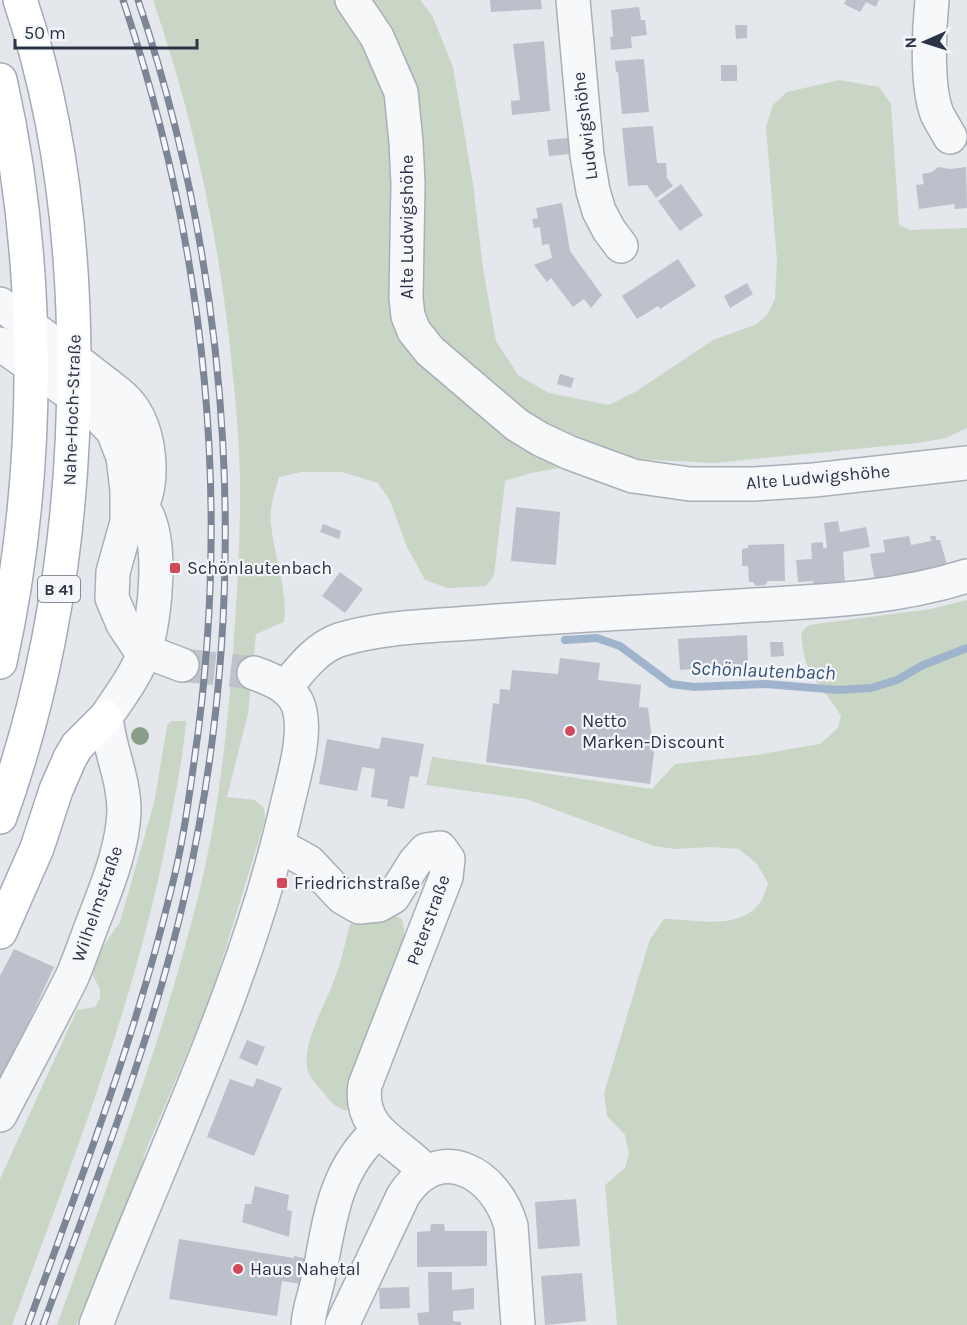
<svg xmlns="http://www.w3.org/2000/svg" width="967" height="1325" viewBox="0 0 967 1325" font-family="Karla,sans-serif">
<rect width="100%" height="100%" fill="#e4e7ec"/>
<g fill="#c9d6c5">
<path d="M 153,0 L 420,0 L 432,15 L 453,67 L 473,184 L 483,268 L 496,341 L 518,375 L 549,393 L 609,405 L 635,392 L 713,340 L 757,324 L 767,315 L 775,299 L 777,260 L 766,127 L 773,105 L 787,92 L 839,80 L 879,87 L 891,104 L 899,225 L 910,230 L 967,228 L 967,428 L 946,438 L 917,443 L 714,463 L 615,458 L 531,473 L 505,481 L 494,576 L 486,586 L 448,588 L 425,580 L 407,547 L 390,501 L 378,483 L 342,472 L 301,472 L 279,477 C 275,492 269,508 271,524 C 274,557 288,589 284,622 L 256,634 L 248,714 L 227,797 L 255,800 L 264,808 L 265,820 L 211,996 L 144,1155 L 140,1182 L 76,1325 L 57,1325 C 108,1183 162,1043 198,897 C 218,817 227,735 233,653 C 237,594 241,535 240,476 C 239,440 236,403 232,367 C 220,242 194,119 153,0 Z"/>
<path d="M 967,600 L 967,1325 L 617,1325 L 605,1185 L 625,1168 L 629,1154 L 625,1135 L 607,1116 L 604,1093 L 650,939 L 664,919 C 693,919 738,931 759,904 C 763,899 766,889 768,883 L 757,864 L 739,849 L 711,847 L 675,849 L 654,846 L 526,799 L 426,785 L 432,757 L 652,789 L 675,764 L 756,755 L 820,744 L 838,728 L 841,716 C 830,697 813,682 806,662 C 803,653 802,642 801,633 L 809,625 L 931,609 Z"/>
<path d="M 171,721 L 186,721 C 183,760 174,800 167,838 C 134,1006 71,1165 12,1325 L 0,1325 L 0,1179 L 77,1010 L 95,1007 L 100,998 L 100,989 L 93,976 L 93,966 L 99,952 L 120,922 L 154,803 L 167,726 Z"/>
<path d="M 395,916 L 402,919 C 406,936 406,951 403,968 L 347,1111 C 334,1107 331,1102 323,1092 C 318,1086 313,1081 309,1074 C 299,1050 323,1008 332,986 C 340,966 345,945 350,924 C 366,921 380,921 395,916 Z"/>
</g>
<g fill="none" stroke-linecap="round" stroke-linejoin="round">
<polyline stroke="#9fb4cc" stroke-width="8" points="565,640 597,638 620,646 671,684 694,687 766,684 839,690 871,688 897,680 923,665 967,648"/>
</g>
<g fill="#bbc0ca">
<polygon points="490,0 541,0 542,9 491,12"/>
<polygon points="846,0 879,0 876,7 866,2 860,12 844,4"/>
<polygon points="639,7 641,20 645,20 647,35 631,37 632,48 611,50 610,37 613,37 611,10"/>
<polygon points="735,25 747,25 747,38 736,39"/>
<polygon points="544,41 550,111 512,115 511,101 520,100 513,44"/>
<polygon points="644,59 649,112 622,114 618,72 616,72 615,61"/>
<rect x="721" y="65" width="16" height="16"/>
<polygon points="653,126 657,163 666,163 667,178 673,186 656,198 647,185 628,186 622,128"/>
<polygon points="568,138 570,154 549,156 547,140"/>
<polygon points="938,167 950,169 966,167 967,208 955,209 954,204 919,209 916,185 924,184 922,174 932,172"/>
<polygon points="681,184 703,215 680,231 658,201"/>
<polygon points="562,203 570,251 602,295 591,308 584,299 573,307 551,278 547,282 534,265 552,258 549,244 542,245 540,227 534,228 532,219 538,218 536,208"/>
<polygon points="678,259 696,286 660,309 658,306 637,319 622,296"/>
<polygon points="747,283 753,294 730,308 724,296"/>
<polygon points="560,374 574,378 571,388 557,384"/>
<polygon points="516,507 560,512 556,565 511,561"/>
<polygon points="838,521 840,532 866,527 870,547 843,552 845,585 814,586 813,581 798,582 796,560 812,559 811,543 823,542 823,548 827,548 824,523"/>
<polygon points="323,524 341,531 339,539 320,532"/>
<polygon points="909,536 911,545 931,541 930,536 936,536 936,540 940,540 948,568 875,582 870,554 885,552 883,540"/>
<polygon points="784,544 785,581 768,581 765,585 756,586 753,582 749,582 748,566 742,566 742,549 748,548 748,545"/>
<polygon points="340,572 363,589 345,613 322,596"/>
<polygon points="747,635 748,665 680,670 678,639"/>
<polygon points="770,642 783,642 784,656 771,657"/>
<polygon points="560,658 600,663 598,680 641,685 639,707 648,708 654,754 650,784 486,762 493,703 499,704 500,689 510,690 512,670 558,674"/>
<polygon points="382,737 424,744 418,777 410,776 404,809 387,806 388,800 371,797 375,769 362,767 357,791 319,784 327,739 379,749"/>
<polygon points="14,949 54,967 0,1085 0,976"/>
<polygon points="247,1040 265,1047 257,1066 239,1058"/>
<polygon points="257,1078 282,1088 254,1156 207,1137 230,1079 253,1087"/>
<polygon points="255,1186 289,1195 287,1210 292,1211 289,1237 242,1222 245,1204 251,1204"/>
<polygon points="576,1199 580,1246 538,1249 535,1202"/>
<polygon points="431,1224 444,1224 445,1231 487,1231 487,1266 417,1267 417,1232 430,1231"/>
<polygon points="179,1239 294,1258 294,1256 305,1258 301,1284 282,1281 277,1316 169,1299"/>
<polygon points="428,1272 452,1272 452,1290 474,1288 474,1309 453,1311 453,1321 461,1322 461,1325 419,1325 417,1313 429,1312"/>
<polygon points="582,1273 586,1321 545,1325 541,1276"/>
<polygon points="409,1287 410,1308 380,1309 379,1288"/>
</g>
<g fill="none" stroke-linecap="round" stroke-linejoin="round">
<polyline stroke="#bfc3cb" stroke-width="33" stroke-dasharray="33 16" stroke-linecap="butt" points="182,665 254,673"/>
<defs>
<g id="minor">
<polyline points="352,0 377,37 401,92 406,142 408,184 406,298 408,316 414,331 430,351 517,425 540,439 570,453 633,476 690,484 754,484 814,480 967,463"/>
<polyline points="573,0 587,155 593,191 599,211 609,230 621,246"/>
<path d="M 932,0 C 929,29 926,90 938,116 C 942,123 946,130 950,137"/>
<path d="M 0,304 C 34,328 67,353 100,379 C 110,387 123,395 131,406 C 150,432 155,479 141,508"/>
<polyline points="0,344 92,409 113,431 123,457 127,490 127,522 113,572 112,598 123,624 137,645 145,651 182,665"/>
<path d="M 285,688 C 300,670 316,648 339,640 C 383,626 437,626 484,622 C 574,615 665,611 756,605 C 828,601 898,598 967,576"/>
<path d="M 278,845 L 309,862 L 342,897 L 359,907 L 379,905 L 393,897 L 415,862 L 426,850 L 440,848 L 448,859 L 446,877 L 365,1085 C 358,1131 399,1142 425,1171"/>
<path d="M 0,1115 C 24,1069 49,1023 72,977 C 81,956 88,934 97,912 C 109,881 123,845 124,811 C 124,778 109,749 106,717 C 120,696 137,674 145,650 C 156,617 164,533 142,507"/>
<path d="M 96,1325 C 162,1153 246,986 287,806 C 293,779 306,738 300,712 C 296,689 274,680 254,673"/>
<path d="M 308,1325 C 309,1308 316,1292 319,1275 C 330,1220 334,1170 378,1131"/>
<path d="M 342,1325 L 403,1196 C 439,1140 496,1172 511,1226 L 518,1325"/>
</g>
<g id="major">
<path d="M 0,80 C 42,266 41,476 0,662"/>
<path d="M 0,817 C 52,672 74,521 74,367 C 74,244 60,117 20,0"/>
<polyline points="0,932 37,848 56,790 70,758 77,746 106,717"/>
</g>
</defs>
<use href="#minor" stroke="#a9aeb7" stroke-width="36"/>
<use href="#major" stroke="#a3abb8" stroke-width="36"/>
<use href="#minor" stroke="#f7f8fa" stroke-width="33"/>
<use href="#major" stroke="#fff" stroke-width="33"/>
<defs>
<g id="rail">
<path d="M 28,1325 C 80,1181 135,1039 171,890 C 182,848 188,805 194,762 C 232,503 206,248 123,0"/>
<path d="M 43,1325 C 95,1182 153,1039 186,890 C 252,595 234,286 138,0"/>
</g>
</defs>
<use href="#rail" stroke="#7d8696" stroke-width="7"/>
<use href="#rail" stroke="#f4f6f9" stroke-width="4.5" stroke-dasharray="14" stroke-linecap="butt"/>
</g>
<circle fill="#899d89" cx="140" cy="736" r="9"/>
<g fill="#d1495b" stroke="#f4f6f9" stroke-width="2">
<rect x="169" y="562" width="12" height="12" rx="3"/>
<circle cx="570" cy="731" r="6"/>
<rect x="276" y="877" width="12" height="12" rx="3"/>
<circle cx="238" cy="1269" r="6"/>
</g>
<g text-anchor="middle" stroke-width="4.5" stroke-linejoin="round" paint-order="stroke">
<rect fill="#f4f6f9" stroke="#676e7b" stroke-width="1.5" x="38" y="576" width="42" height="26" rx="4.5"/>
<g font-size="16" font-weight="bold" fill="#2b3445">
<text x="59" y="595">B 41</text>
</g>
<g font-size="18" fill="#2b3445" stroke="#f4f6f9">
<text transform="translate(585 126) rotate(-97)" y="6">Ludwigshöhe</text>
<text transform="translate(407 227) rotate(-90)" y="6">Alte Ludwigshöhe</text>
<text transform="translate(72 410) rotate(-88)" y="6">Nahe-Hoch-Straße</text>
<text transform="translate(818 477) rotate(-5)" y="6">Alte Ludwigshöhe</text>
<text transform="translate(97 904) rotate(-71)" y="6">Wilhelmstraße</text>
<text transform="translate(428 920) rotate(-70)" y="6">Peterstraße</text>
</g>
<g font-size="18" fill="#2b3445" stroke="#f4f6f9" text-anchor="start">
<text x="187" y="574">Schönlautenbach</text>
<text x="582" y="727">Netto<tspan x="582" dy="21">Marken-Discount</tspan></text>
<text x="294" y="889">Friedrichstraße</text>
<text x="250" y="1275">Haus Nahetal</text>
</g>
<g font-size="20" font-style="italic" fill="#34527a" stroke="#f4f6f9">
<text transform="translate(763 670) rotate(2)" y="7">Schönlautenbach</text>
</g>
</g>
<g transform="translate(925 42) rotate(267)" stroke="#f4f6f9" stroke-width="4.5" paint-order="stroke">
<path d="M0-4.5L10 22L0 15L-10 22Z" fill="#2b3445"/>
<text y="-9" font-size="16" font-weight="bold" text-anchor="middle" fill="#2b3445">N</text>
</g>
<path d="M15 39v9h182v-9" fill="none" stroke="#2b3445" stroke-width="3"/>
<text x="24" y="39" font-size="18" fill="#2b3445" stroke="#f4f6f9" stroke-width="4.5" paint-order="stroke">50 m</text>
</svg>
